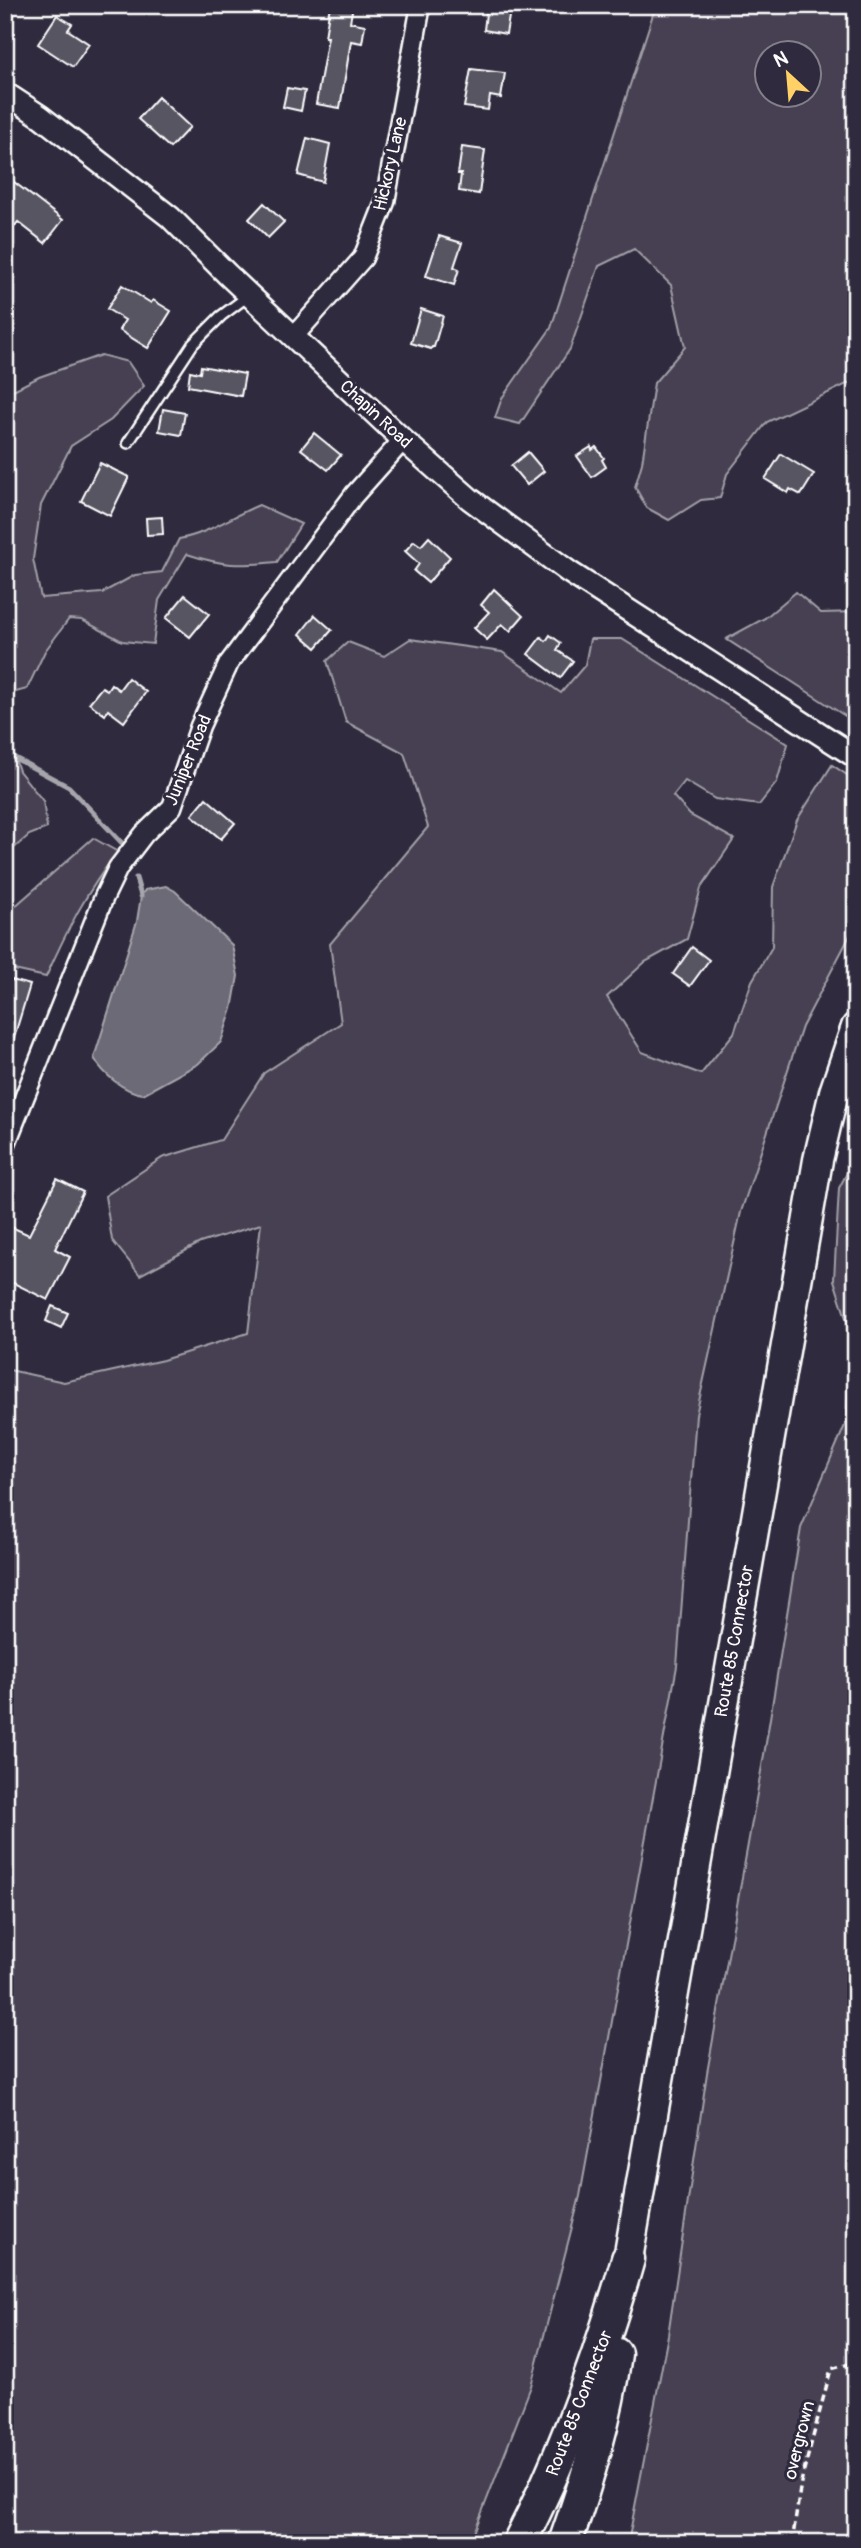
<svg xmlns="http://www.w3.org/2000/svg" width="861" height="2548" viewBox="0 0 861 2548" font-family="Pangolin,sans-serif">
<rect width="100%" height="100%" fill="#2f2a3d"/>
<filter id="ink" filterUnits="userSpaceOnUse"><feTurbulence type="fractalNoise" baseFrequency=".0143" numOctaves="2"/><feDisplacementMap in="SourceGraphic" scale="14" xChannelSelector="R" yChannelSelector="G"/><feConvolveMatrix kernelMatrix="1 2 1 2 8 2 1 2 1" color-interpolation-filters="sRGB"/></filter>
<g filter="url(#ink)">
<g fill="#464152" stroke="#a2a0a8" stroke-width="2" fill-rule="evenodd">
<path d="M 656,5 L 856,5 L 856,389 L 853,381 L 767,422 L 727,474 L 720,498 L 701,500 L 669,520 L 647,508 L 635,487 L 642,463 L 654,383 L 685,347 L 671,285 L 634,249 L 599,266 L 570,349 L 520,424 L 495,418 L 502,398 L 551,328 ZM 808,52 L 808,94 L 766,94 L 766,52 Z"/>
<path d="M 101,355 L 128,362 L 144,386 L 111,420 L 71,446 L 41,505 L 33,559 L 41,598 L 102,593 L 135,575 L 162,572 L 179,539 C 208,534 232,516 259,505 L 301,524 L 277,562 C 239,566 223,566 187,554 L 159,600 L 153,644 L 122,641 L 82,620 L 69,619 L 45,651 L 27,689 L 5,695 L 5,394 L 39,377 Z"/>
<polygon points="796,592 821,613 856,612 856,723 726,639 765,618"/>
<polygon points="410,639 502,652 561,693 585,665 590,639 622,639 788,744 777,782 759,805 715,799 685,781 673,796 690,815 734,839 701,888 687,939 645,962 607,997 642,1052 701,1074 734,1033 752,981 772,947 773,887 797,820 832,765 856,781 856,924 802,1027 741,1212 696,1415 677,1666 580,2196 531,2386 470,2543 5,2543 5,1369 64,1382 163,1360 248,1333 261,1224 200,1243 140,1275 112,1240 105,1196 162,1158 221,1140 264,1073 341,1023 330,944 428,827 404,753 346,722 327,661 348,642 384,656"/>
<polygon points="5,727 19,771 43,801 47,828 29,835 5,856"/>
<path d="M 93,838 L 118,852 C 87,890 66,932 46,977 L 5,968 L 5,915 Z"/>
<polygon points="856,1156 856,2543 628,2543 668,2335 707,2073 765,1749 801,1528 846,1423 852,1337 834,1280 839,1188"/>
</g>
<path fill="#6d6a77" stroke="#a7a6ad" stroke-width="2" d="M 166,886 L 175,891 L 232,945 L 238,976 L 232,1009 L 221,1042 L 198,1064 L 143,1094 C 124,1092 103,1074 94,1058 L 137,921 L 141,896 L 145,890 Z"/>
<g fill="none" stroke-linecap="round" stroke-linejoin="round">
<g stroke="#a7a6ad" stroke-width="5">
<polyline points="5,756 13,757 69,787 122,843"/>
<polyline points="136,878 141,896"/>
</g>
</g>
<g fill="#595564" stroke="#fff" stroke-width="2">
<polygon points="330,5 353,5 350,22 365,25 362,43 351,41 340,108 316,104 328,37 325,37"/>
<polygon points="487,5 511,5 506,34 484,30"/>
<polygon points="57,15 72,24 68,30 89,44 73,67 38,44"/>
<polygon points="471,69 505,73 501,98 490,96 488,110 464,107"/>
<polygon points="287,88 305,91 301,111 283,107"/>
<polygon points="158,97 190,127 170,148 138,119"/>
<polygon points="307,138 330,144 323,182 298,175"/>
<polygon points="462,147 485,150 479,194 459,191 461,174 458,174"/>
<polygon points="5,175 63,220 45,243 18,222 5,238"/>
<polygon points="264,203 284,222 268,238 249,219"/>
<polygon points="439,236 462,243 454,267 459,269 454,285 426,276"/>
<polygon points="122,285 151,303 153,300 171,311 148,348 119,330 125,320 107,309"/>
<polygon points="421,309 443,316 434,347 432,347 431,349 411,343"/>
<polygon points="201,366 245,374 241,396 188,386 190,371 200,373"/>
<polygon points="163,409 185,413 181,435 159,431"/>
<polygon points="314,433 341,455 328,470 301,449"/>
<polygon points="591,447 592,450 596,447 604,458 602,460 606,467 592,477 577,456"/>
<polygon points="528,452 544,471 527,485 511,466"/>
<polygon points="781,454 814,474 801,495 790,489 788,493 765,479"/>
<polygon points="100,463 129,477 110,516 81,501"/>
<polygon points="162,517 163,534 147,535 146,518"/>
<polygon points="429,537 450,557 428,583 414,571 419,564 405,551 414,541 421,546"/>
<polygon points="494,589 523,616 510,631 502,624 487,640 474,628 489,612 481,605"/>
<polygon points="185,595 209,614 190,637 166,618"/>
<polygon points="315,615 332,630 316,648 300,634"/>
<polygon points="550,635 561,643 557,650 573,661 560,678 528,654 541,637 546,641"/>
<polygon points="128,678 146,692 124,722 108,710 105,715 89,703 102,687 107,690 111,684 119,690"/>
<polygon points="206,798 235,823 221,839 192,815"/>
<polygon points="692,947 709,960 690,986 673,974"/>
<polygon points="8,979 30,985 9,1054 5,1053 5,988"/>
<polygon points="57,1179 83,1192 55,1249 70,1257 48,1300 5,1279 5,1224 29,1235"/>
<polygon points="52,1306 68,1313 61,1328 46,1321"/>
</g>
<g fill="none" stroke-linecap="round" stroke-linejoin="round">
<defs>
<polyline id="service" points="128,443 193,344 221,316 248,296"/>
<g id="minor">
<polyline points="294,336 363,258 385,202 421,5"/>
<polyline points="5,1146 104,897 118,868 144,834 172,807 200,726 229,663 354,495 403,440"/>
</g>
<polyline id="tertiary" points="5,93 40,116 170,217 228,275 403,440 470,499 569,572 856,757"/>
<polyline id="primary" points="628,2259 818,1160 834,1092 856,1027"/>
<g id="motorway">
<path d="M 519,2543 C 566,2452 600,2357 628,2259"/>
<path d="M 565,2543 C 587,2481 606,2419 615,2354"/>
</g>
</defs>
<use href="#service" stroke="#fff" stroke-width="14"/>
<use href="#minor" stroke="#fff" stroke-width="23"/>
<use href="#tertiary" stroke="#fff" stroke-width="26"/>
<use href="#primary" stroke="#fff" stroke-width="33"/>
<use href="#motorway" stroke="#fff" stroke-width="37"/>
<polyline stroke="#fff" stroke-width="3.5" stroke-dasharray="7 5" stroke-linecap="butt" points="792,2543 801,2482 831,2369 856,2362"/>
<use href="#service" stroke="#2f2a3d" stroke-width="9"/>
<use href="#minor" stroke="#2f2a3d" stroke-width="18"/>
<use href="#tertiary" stroke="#2f2a3d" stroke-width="21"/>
<use href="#primary" stroke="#2f2a3d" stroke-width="28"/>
<use href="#motorway" stroke="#2f2a3d" stroke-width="32"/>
</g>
</g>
<g text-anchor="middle" stroke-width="6" stroke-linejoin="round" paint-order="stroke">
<g font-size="18" fill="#fff" stroke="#2f2a3d">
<text transform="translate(390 164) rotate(-77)" y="6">Hickory Lane</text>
<text transform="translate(376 414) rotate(43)" y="6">Chapin Road</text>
<text transform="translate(188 760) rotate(-68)" y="6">Juniper Road</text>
<text transform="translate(734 1641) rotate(-80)" y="6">Route 85 Connector</text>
<text transform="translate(579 2403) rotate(-69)" y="6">Route 85 Connector</text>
<text transform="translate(799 2440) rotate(-76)" y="6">overgrown</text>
</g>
</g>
<rect width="861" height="2548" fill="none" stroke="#2f2a3d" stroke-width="28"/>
<rect x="14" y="14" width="833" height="2520" fill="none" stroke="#fff" stroke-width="2.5" filter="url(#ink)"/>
<g transform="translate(788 74) rotate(334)"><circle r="33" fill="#2f2a3d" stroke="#827f8b" stroke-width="2"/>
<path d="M0-5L12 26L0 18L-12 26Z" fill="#ffd166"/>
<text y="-10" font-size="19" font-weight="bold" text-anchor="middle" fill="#ffffff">N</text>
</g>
</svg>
